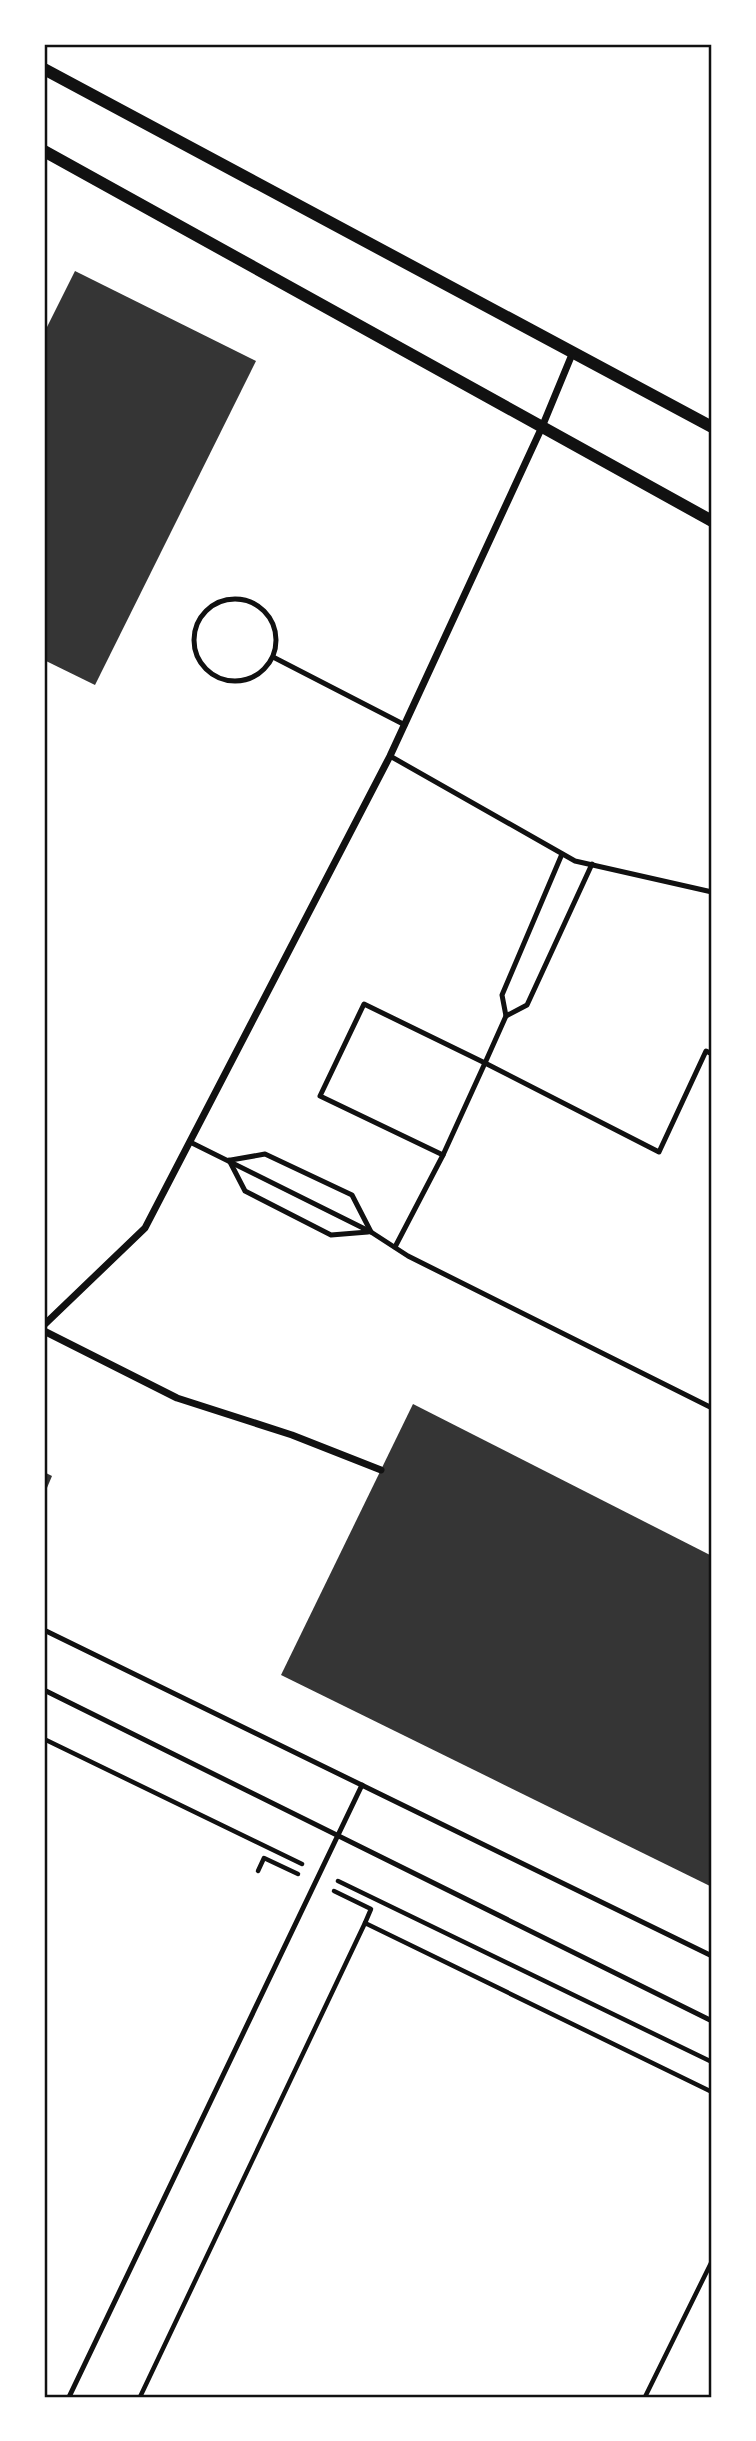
<svg xmlns="http://www.w3.org/2000/svg" width="756" height="2441" viewBox="0 0 756 2441" font-family="'PT Sans',sans-serif">
<rect width="100%" height="100%" fill="#fff"/>
<g fill="#353535">
<polygon points="75,271 256,361 95,685 44,660 44,333"/>
<polygon points="413,1404 712,1556 712,1887 281,1675"/>
<polygon points="44,1472 52,1476 44,1495"/>
</g>
<g fill="none" stroke-linecap="round" stroke-linejoin="round">
<g stroke="#111" stroke-width="4.5">
<polyline points="44,1739 302,1864"/>
<polyline points="258,1871 264,1858 298,1874"/>
<polyline points="338,1881 712,2062"/>
<polyline points="334,1891 371,1909 365,1923"/>
<polyline points="140,2397 365,1923 712,2092"/>
<polyline points="645,2397 712,2261"/>
</g>
<g stroke="#111" stroke-width="5">
<circle cx="235" cy="640" r="41"/>
<polyline points="273,657 405,725"/>
<polyline points="390,756 575,861 712,892"/>
<polyline points="506,1016 527,1005 592,864"/>
<polyline points="190,1142 371,1232 408,1256 712,1408"/>
<polyline points="443,1155 320,1096 364,1004 485,1063 506,1016 502,995 562,854"/>
<polyline points="229,1160 245,1191 331,1235 368,1232"/>
<polyline points="231,1160 265,1154 352,1195 371,1232"/>
<polyline points="395,1247 443,1155 485,1063 659,1152 706,1051 712,1054"/>
<polyline points="44,1630 712,1956"/>
<polyline points="44,1690 712,2021"/>
<polyline points="69,2397 362,1785"/>
</g>
<g stroke="#111" stroke-width="7">
<polyline points="44,1325 145,1228 390,756 542,427 573,352"/>
<polyline points="44,1331 177,1398 292,1435 381,1470"/>
</g>
<g stroke="#111" stroke-width="12">
<polyline points="44,69 712,427"/>
<polyline points="44,151 712,521"/>
</g>
</g>
<rect width="756" height="2441" fill="none" stroke="#ffffff" stroke-width="91"/>
<rect x="46" y="46" width="664" height="2350" fill="none" stroke="#111" stroke-width="2.5"/>
</svg>
